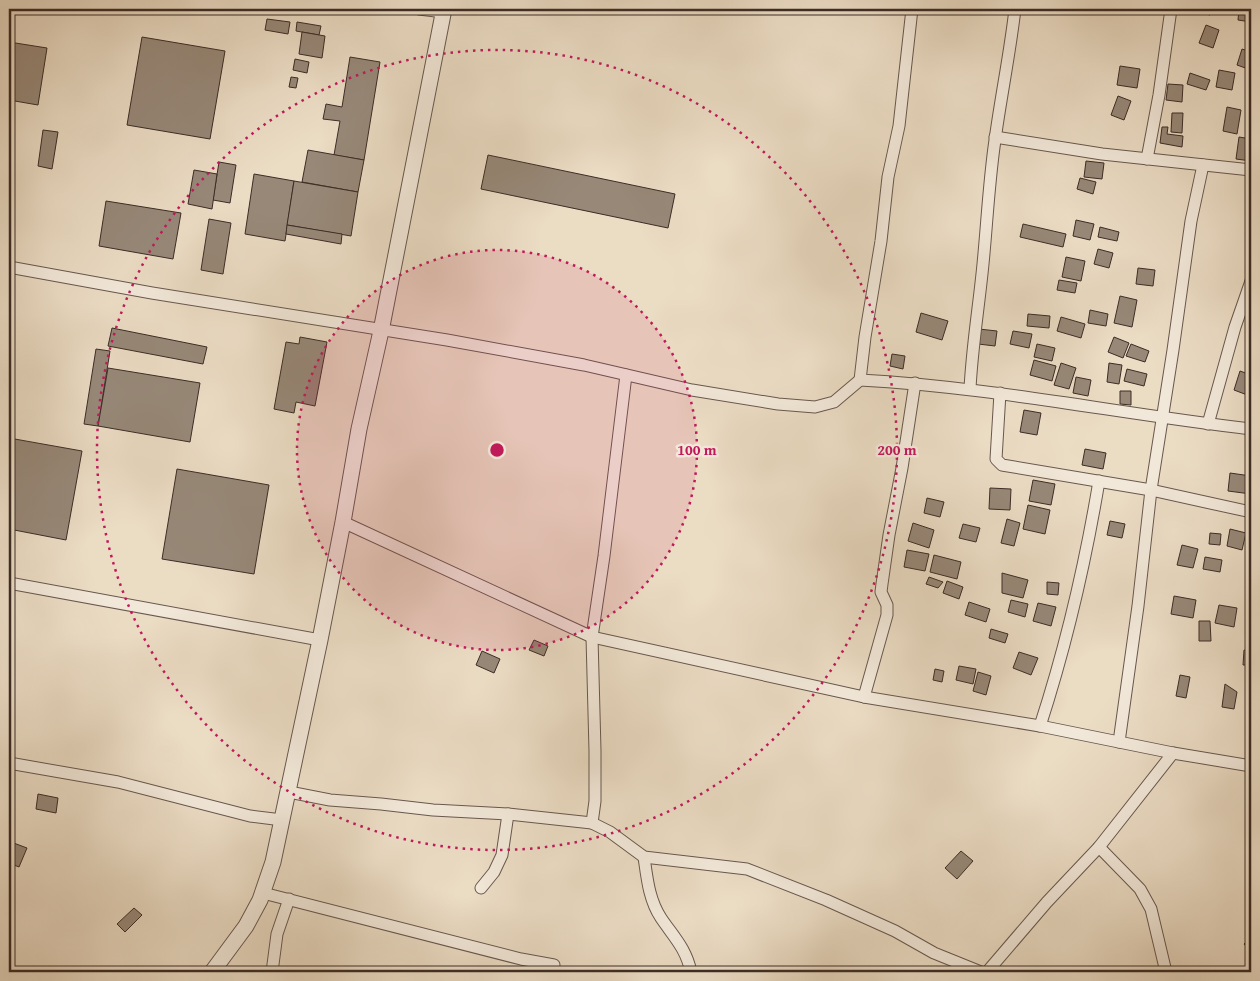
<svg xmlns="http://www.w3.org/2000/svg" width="1260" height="981" viewBox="0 0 1260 981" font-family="'Gentium Book Plus',serif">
<rect width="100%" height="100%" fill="#ebdcc4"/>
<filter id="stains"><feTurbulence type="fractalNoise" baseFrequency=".004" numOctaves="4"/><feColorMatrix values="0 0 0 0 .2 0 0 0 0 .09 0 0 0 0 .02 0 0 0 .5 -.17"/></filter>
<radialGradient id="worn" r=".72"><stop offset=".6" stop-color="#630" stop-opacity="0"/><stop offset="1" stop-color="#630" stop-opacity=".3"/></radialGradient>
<g fill="#978878" stroke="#3c2c26">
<polygon points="1194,9 1211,9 1210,15 1194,11"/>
<polygon points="1239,9 1251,9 1251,22 1238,20"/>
<polygon points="267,19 290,22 288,34 265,30"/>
<polygon points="297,22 321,26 319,35 296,31"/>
<polygon points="1206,25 1219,30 1213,48 1199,43"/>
<polygon points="302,32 325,36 322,58 299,54"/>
<polygon points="142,37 225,51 210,139 127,125"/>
<polygon points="9,42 47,48 38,105 9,100"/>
<polygon points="1242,49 1251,52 1251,70 1237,65"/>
<polygon points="350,57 380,62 364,160 334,155 340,121 323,119 326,104 342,107"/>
<polygon points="295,59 309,62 307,73 293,70"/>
<polygon points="1120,66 1140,69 1137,88 1117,85"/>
<polygon points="1219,70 1235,73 1232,90 1216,87"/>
<polygon points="1190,73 1210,80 1206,90 1187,84"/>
<polygon points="291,77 298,78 296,88 289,87"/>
<polygon points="1168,84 1183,85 1182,102 1166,100"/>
<polygon points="1118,96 1131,101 1124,120 1111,115"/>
<polygon points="1227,107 1241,110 1237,134 1223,131"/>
<polygon points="1172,113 1183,113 1182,133 1171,132"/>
<polygon points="1162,127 1168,127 1167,134 1183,136 1182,147 1160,143"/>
<polygon points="43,130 58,132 52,169 38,166"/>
<polygon points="1239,137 1251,139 1251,161 1236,159"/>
<polygon points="308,150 364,160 358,192 302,182"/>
<polygon points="488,155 675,194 668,228 481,189"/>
<polygon points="1086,161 1104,163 1102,179 1084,177"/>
<polygon points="219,162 236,165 230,203 213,200"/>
<polygon points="194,170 217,174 212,209 188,204"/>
<polygon points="254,174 294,181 285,241 245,234"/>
<polygon points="1080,178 1096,182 1093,194 1077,189"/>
<polygon points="294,181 358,192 351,236 287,225"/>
<polygon points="106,201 181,213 173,259 99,246"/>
<polygon points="209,219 231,223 223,274 201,270"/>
<polygon points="1076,220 1094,224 1090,240 1073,236"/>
<polygon points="1023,224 1066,234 1063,247 1020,237"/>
<polygon points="287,225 342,234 341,244 286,234"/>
<polygon points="1100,227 1119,232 1117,241 1098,237"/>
<polygon points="1098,249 1113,253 1109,268 1094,264"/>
<polygon points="1066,257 1085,261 1081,281 1062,277"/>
<polygon points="1138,268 1155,270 1153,286 1136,284"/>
<polygon points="1059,280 1077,283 1075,293 1057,290"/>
<polygon points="1120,296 1137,300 1132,327 1114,323"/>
<polygon points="1090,310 1108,314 1106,326 1088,323"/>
<polygon points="921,313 948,321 942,340 916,332"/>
<polygon points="1028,314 1050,316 1049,328 1027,326"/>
<polygon points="1061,317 1085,324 1081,338 1057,331"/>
<polygon points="112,328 207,347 203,364 108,346"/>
<polygon points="979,329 997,331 995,346 978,344"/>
<polygon points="1013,331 1032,334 1029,348 1010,344"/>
<polygon points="300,337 327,342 315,406 296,402 294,413 274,409 286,342 299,344"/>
<polygon points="1114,337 1129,343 1123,358 1108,352"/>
<polygon points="1037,344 1055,348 1052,361 1034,357"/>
<polygon points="1131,344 1149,351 1145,362 1126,356"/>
<polygon points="96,349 110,351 98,426 84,424"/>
<polygon points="892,354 905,356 903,369 890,366"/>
<polygon points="1034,360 1056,366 1052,381 1030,375"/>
<polygon points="1061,363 1076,368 1069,389 1054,385"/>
<polygon points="1109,363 1122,365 1119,384 1107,382"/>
<polygon points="108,368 200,383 190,442 98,426"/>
<polygon points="1127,369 1147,374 1144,386 1124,381"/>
<polygon points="1240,371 1251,375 1250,396 1234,390"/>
<polygon points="1076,377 1091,380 1088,396 1073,393"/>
<polygon points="1120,391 1131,391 1131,405 1120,404"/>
<polygon points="1024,410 1041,413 1037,435 1020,432"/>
<polygon points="9,438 82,451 66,540 9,529"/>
<polygon points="1085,449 1106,453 1103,469 1082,465"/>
<polygon points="177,469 269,485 254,574 162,559"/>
<polygon points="1230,473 1251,476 1251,494 1228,491"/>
<polygon points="1033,480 1055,484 1051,505 1029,501"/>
<polygon points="990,488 1011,489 1010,510 989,509"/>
<polygon points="927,498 944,502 940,517 924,513"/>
<polygon points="1028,505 1050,510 1045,534 1023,529"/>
<polygon points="1007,519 1020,523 1014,546 1001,543"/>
<polygon points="1110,521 1125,524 1122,538 1107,535"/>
<polygon points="913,523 934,530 929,548 908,541"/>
<polygon points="963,524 980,528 976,542 959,538"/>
<polygon points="1230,529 1246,533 1242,550 1227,546"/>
<polygon points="1210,533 1221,534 1220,545 1209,544"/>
<polygon points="1249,539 1251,539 1251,554 1247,554"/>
<polygon points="1182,545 1198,549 1193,568 1177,565"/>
<polygon points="907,550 929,554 925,571 904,567"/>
<polygon points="934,555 961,562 957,579 930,572"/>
<polygon points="1205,557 1222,560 1220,572 1203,569"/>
<polygon points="1002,573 1028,580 1023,598 1002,593"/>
<polygon points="929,577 943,582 938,588 926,584"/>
<polygon points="947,581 963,587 959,599 943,593"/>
<polygon points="1047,582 1059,583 1058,595 1047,594"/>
<polygon points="1174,596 1196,600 1193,618 1171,614"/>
<polygon points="1011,600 1028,604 1025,617 1008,612"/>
<polygon points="969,602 990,609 986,622 965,615"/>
<polygon points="1038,603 1056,607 1051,626 1033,621"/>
<polygon points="1219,605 1237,608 1234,627 1215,623"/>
<polygon points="1199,621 1210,621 1211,641 1199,641"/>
<polygon points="1250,623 1251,623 1251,641 1246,640"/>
<polygon points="991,629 1008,634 1005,643 989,638"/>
<polygon points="534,640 548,646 544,656 529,650"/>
<polygon points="1244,650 1251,651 1251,665 1243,665"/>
<polygon points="482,651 500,659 494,673 476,665"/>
<polygon points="1019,652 1038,658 1031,675 1013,668"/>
<polygon points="959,666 976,669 973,684 956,680"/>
<polygon points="935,669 944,671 942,682 933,680"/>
<polygon points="978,672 991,676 986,695 973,691"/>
<polygon points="1180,675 1190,677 1186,698 1176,696"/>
<polygon points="1225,684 1237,692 1234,709 1222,707"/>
<rect x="1246" y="689" width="5" height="16"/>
<polygon points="38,794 58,798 56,813 36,809"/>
<polygon points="11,842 27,848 19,867 9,863 9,849"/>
<polygon points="961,851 973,861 957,879 945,868"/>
<polygon points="134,908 142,915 125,932 117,924"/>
<polygon points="1251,937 1251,952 1244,944"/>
</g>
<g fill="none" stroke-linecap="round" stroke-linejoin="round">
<defs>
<g id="minor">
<polyline points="419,9 444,12"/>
<polyline points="995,137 1102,154 1251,170"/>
<polyline points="1147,159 1159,95 1171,9"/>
<path d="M 9,267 L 152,293 L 447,340 L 584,365 L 692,390 L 778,404 L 815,407 L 834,402 L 860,380 C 992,387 1120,414 1251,429"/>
<polyline points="626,375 604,556 592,637 595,751 595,801 592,823 610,832 644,857 747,869 826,900 895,931 934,953 981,972"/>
<polyline points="860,380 865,337 881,241 888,177 899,126 912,9"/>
<path d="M 970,389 C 972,347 979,306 983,264 C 987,223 989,181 995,140 C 1001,96 1010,53 1015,9"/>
<polyline points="1000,393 996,459 1002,465 1151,490 1251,512"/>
<polyline points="1208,424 1235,327 1251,281"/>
<polyline points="343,522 592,637 864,697 1040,726 1173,753 1251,766"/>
<polyline points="9,583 320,640"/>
<polyline points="864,697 887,615 887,605 881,592 882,584 889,535 902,468 915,383"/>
<path d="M 1040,726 C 1066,646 1085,565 1099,481"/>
<polyline points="1119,742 1138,606 1151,490 1173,350 1191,221 1203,165"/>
<polyline points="9,763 118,782 250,816 282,820"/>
<polyline points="289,792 330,800 381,804 433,810 508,814 592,823"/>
<polyline points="1099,847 1140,889 1151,909 1166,972"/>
<path d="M 644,857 C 647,878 649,900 661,918 C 673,936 686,948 691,972"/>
<polyline points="481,888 494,872 502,855 508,814"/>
<polyline points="263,893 521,959 554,965"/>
<polyline points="272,972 277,934 289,899"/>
<polyline points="987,972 1047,902 1099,847 1173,753"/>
</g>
<polyline id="tertiary" points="212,972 246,926 260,900 273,862 320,640 343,522 359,429 381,331 444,9"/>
</defs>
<use href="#minor" stroke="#68584e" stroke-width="13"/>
<use href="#tertiary" stroke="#68584e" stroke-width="17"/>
<use href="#minor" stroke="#f2e8d9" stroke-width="11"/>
<use href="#tertiary" stroke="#f2e8d9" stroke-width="15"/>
</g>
<circle cx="497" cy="450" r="200" fill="#c2185b" fill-opacity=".12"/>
<g fill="none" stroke="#c2185b" stroke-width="2.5" stroke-dasharray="2.5 5">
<circle cx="497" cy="450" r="200"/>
<circle cx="497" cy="450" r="400"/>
</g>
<circle cx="497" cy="450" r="8" fill="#c2185b" stroke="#f2e8d9" stroke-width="2.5"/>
<g font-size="15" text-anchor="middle" font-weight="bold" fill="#c2185b" stroke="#f2e8d9" stroke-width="5" stroke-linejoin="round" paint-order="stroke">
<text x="697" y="455">100 m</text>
<text x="897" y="455">200 m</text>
</g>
<rect width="1260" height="981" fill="none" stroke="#ebdcc4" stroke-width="30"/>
<rect x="10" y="10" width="1240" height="961" fill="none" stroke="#3c2c26" stroke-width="2.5"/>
<rect x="15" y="15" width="1230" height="951" fill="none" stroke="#3c2c26"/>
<rect width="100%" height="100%" filter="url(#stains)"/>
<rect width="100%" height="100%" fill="url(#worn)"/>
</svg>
